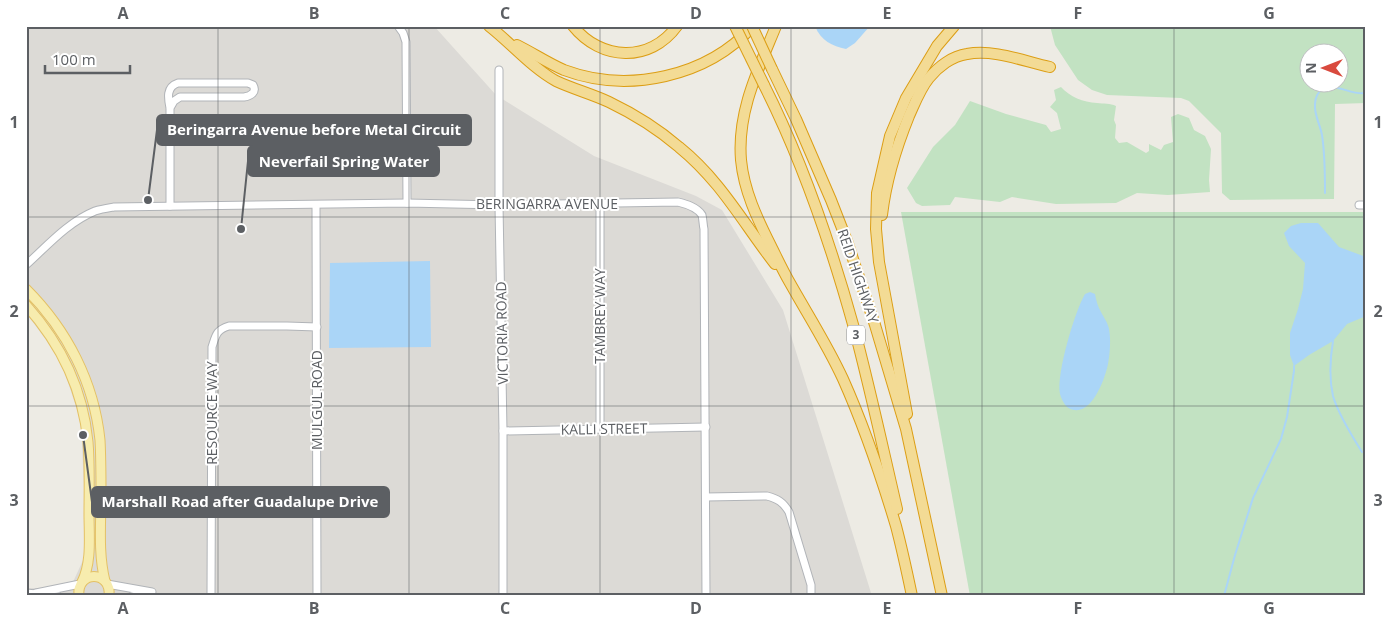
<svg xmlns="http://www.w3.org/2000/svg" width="1392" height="622" viewBox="0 0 1392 622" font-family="'Open Sans',sans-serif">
<rect width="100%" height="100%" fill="#edebe4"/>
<polygon fill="#dcdad6" points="28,26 434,26 496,95 594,156 696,196 722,210 783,310 872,596 26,596 26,588 53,588 73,582 84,558 84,489 81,422 65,373 56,353 26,313"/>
<g fill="#c2e2c2" fill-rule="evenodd">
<path d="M 1050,26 L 1366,26 L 1366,103 L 1335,104 L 1334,199 L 1230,200 L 1222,193 L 1221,133 L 1189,101 L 1181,98 L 1107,95 L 1092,90 L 1078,80 L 1055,45 ZM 1310,52 L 1340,52 L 1340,82 L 1310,82 Z"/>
<path d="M 1061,87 C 1070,97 1083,102 1097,103 C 1104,104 1110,103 1116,106 L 1114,120 L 1116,125 L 1115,138 L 1119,143 L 1127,142 L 1146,153 L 1149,151 L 1149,144 L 1161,150 L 1164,145 L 1173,142 L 1171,117 L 1178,114 L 1189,118 L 1194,130 L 1205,136 L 1211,149 L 1209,180 L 1210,192 L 1168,195 L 1137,193 L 1116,203 L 1056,204 L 1012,197 L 1000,202 L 955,197 L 950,205 L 922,206 L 916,203 L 907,188 L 933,147 L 955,125 L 970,101 L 1006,114 L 1046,125 L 1051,132 L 1061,129 L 1057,113 L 1050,107 L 1056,100 L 1054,90 Z"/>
<polygon points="901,212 1366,212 1366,596 970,596"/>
</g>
<g fill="#aad5f7">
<path d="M 815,26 L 870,26 L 855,43 L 846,49 C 832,46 821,41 815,26 Z"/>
<polygon points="1301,223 1318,223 1339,247 1366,257 1366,316 1347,324 1333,341 1309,355 1294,366 1290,355 1290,333 1298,309 1303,289 1305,263 1289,246 1284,233 1291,226"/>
<polygon points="430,261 431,347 329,348 330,263"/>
<path d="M 1090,292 L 1095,294 C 1096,300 1098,307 1101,312 C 1104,318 1108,323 1109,329 C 1111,340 1110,353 1108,364 C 1105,379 1090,422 1067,407 C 1064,404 1061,398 1060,394 C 1056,374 1075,311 1085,294 Z"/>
</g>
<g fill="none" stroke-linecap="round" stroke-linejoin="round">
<g stroke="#aad5f7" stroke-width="2">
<path d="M 1325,193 C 1325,173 1325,154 1322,135 C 1320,124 1314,115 1315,104 C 1315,98 1318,91 1324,88 C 1336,83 1353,96 1366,93"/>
<path d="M 1333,341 C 1330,359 1329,378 1333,396 C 1338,414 1352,436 1362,452"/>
<polyline points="1224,596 1235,555 1253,498 1281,439 1287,417 1294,371 1294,366"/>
</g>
<defs>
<g id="minor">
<polyline points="398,26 403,33 406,42 407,203"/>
<polyline points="499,70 499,205 503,431 503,596"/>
<polyline points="600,204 600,429"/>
<polyline points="316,205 317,596"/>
<polyline points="1359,205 1366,205"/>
<path d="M 170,206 L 170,108 C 168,98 166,87 178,83 L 248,83 L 253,85 C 257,92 251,96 244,97 L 180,97 L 174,101 L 170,108"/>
<path d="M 26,265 C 47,246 68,222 95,211 C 101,209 108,208 114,207 L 407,203 L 499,205 L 678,202 C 686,204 697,207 702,215 C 703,219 703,225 704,229 L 706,596"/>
<polyline points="503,431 706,427"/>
<path d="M 706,497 L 767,496 C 778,499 783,502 789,512 L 811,585 L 811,596"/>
<polyline points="107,584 152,592"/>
<polyline points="26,593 58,596"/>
<polyline points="36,593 80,584"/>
<polyline points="132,596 147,593"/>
<path d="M 211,596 L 212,347 C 216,335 216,330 229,326 L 287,326 L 317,327"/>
</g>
<g id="major">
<path d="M 26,289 C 67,330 94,382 100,440 C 101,458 101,476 101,494 C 101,523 98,553 105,581"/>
<path d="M 26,305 C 61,344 83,390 88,442 C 90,466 89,490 89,514 C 89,536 92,562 82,582"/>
<path d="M 79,596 C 76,570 112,570 109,596"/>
</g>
<g id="highway">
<path d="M 489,26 C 512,44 531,67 556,81 C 573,89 592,94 609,102 C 634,114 658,129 679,147 C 721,181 743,223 775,264"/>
<path d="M 573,26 C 601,61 650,63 677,26"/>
<path d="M 776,26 C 758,70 737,112 741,160 C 744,191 757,218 771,246 C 777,258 783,271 790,283 C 808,315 828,346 843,379 C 864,426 881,476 896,526 C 902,549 907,572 912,596"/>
<path d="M 517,45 C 533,53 548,63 564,70 C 628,94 707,77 753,26"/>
<polyline points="772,69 796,119 831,200 847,241 875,325 906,429 942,596"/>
<path d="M 764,85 C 803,162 831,245 854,328 C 870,388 883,449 897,509"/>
<path d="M 882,215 C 886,181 896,148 909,116 C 915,103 920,89 929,78 C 938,67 952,56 967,54 C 994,49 1023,61 1050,67"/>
<polyline points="907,414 879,262 876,229 877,193 890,136 906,98 937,46 954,26"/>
</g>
</defs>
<use href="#minor" stroke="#b1b4b8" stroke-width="9"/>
<use href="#major" stroke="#e4c165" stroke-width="11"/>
<use href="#highway" stroke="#dc9e15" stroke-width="12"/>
<use href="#minor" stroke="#fff" stroke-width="7"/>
<use href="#major" stroke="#f7ecae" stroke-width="9"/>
<use href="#highway" stroke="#f3db95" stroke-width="10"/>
<defs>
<g id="highway-bridge">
<polyline points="735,26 764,85"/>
<polyline points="752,26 772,69"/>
</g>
</defs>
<use href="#highway-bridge" stroke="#dc9e15" stroke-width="12" stroke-linecap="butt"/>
<use href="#highway-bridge" stroke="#f3db95" stroke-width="10"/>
</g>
<path fill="none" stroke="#5c5f63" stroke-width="1" stroke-opacity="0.55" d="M 218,26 L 218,596M 409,26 L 409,596M 600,26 L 600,596M 791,26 L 791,596M 982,26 L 982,596M 1174,26 L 1174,596M 26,217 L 1366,217M 26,406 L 1366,406"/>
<g text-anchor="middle" stroke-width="4" stroke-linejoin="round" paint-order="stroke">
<rect fill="#fff" stroke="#8d8f92" stroke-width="1" x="847" y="325.5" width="18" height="19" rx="4"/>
<g font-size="12" font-weight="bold" fill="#5c5f63">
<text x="856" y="339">3</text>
</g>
<g font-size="14" fill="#5c5f63" stroke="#fff">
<text x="547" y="209">BERINGARRA AVENUE</text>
<text transform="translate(858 276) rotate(71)" y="5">REID HIGHWAY</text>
<text transform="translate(600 316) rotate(-90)" y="5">TAMBREY WAY</text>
<text transform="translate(502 333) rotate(-91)" y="5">VICTORIA ROAD</text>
<text transform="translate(317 400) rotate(-90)" y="5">MULGUL ROAD</text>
<text transform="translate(212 413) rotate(-90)" y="5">RESOURCE WAY</text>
<text transform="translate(604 429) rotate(-1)" y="5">KALLI STREET</text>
</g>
</g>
<path fill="none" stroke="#5c5f63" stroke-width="2" d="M148 200L157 130M241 229L248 161M83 435L92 502"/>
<g fill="#5c5f63" stroke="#fff" stroke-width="2">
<circle cx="148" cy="200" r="5"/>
<circle cx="241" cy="229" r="5"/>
<circle cx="83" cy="435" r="5"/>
</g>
<g fill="#5c5f63" stroke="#5c5f63" stroke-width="2">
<rect x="157" y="115" width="314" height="30" rx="5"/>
<rect x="248" y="146" width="191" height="30" rx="5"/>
<rect x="92" y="487" width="297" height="30" rx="5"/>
</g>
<g font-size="15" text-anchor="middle" font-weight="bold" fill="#fff">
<text x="314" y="135">Beringarra Avenue before Metal Circuit</text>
<text x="344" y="167">Neverfail Spring Water</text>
<text x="240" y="507">Marshall Road after Guadalupe Drive</text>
</g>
<rect width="1392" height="622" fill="none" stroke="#ffffff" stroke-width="55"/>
<g transform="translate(1324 68) rotate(270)"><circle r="24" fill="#ffffff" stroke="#bebfc1"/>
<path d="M0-4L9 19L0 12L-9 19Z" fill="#d94a3e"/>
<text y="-8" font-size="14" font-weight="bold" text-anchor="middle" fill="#5c5f63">N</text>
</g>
<path d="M45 65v8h85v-8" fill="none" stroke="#5c5f63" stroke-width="2.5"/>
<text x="52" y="65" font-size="15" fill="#5c5f63" stroke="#ffffff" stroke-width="4" paint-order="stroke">100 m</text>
<rect x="28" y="28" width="1336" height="566" fill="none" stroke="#5c5f63" stroke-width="2"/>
<g font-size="16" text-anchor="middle" font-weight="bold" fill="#5c5f63">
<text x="123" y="19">A</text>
<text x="314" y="19">B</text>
<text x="505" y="19">C</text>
<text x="696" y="19">D</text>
<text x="887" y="19">E</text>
<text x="1078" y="19">F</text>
<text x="1269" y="19">G</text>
<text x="14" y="128">1</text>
<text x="1378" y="128">1</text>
<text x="14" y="317">2</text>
<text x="1378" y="317">2</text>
<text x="14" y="506">3</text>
<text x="1378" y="506">3</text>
<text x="123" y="614">A</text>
<text x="314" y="614">B</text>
<text x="505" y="614">C</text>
<text x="696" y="614">D</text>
<text x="887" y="614">E</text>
<text x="1078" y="614">F</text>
<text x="1269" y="614">G</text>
</g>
</svg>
